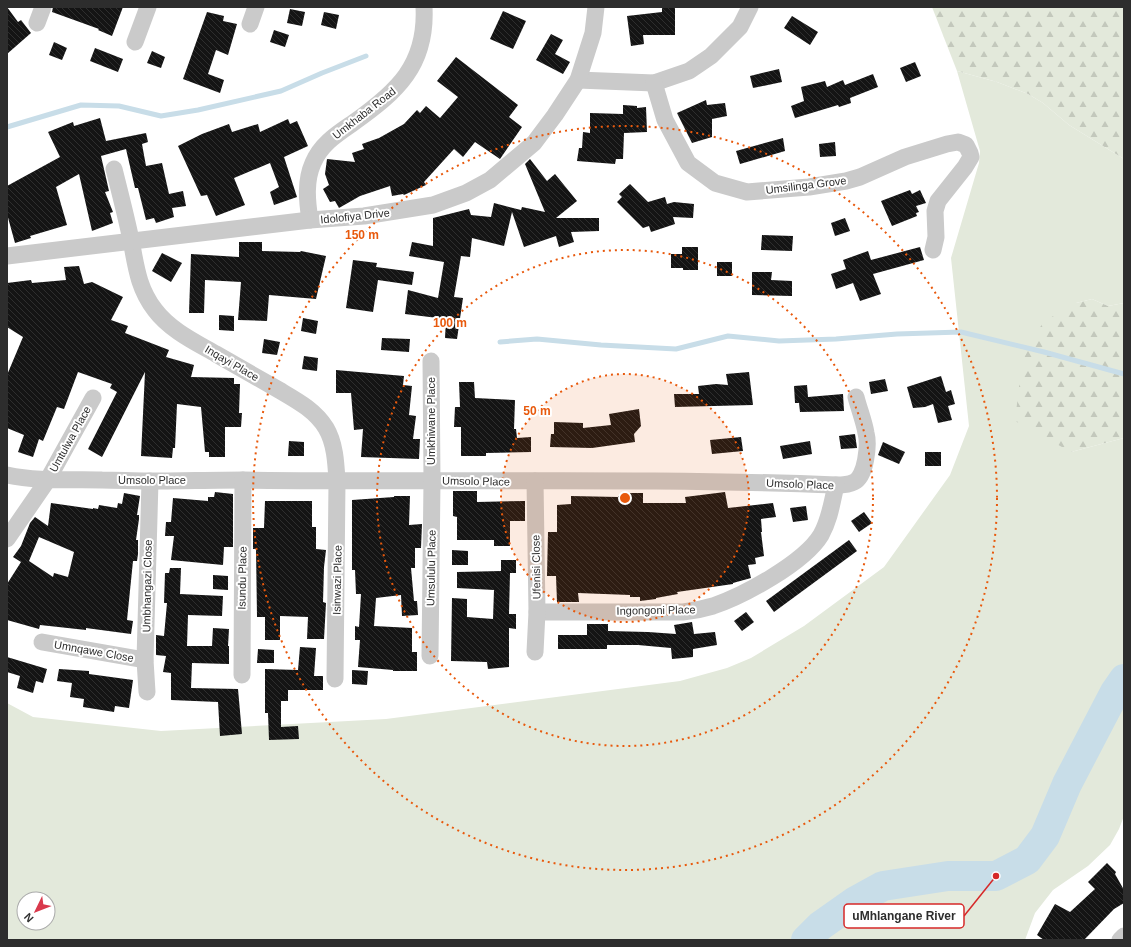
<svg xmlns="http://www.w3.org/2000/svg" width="1131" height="947" viewBox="0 0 1131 947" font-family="Arial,sans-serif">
<defs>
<pattern id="forest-firs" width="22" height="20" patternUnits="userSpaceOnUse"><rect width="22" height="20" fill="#e3e9db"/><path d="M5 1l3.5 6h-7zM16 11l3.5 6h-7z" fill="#c3c8bc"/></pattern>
<pattern id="building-back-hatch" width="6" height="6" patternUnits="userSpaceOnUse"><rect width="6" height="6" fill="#141414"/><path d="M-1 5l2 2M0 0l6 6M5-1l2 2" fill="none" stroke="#2e2e2e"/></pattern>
</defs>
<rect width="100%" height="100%" fill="#fff"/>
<path fill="#e3e9db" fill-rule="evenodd" d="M 957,71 L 997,82 L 1028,94 L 1043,103 L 1069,125 L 1124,159 L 1124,303 L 1108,306 L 1092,299 L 1076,303 L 1071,452 L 1124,438 L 1124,816 L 1119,829 L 1110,845 L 1088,866 L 1053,890 L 1035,913 L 1025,940 L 7,940 L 7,703 L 33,717 L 161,731 L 386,719 L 680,681 L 727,668 L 751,658 L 804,626 L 884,567 L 950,475 L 969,426 L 951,258 L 979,163 L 980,151 ZM 24,899 L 48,899 L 48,923 L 24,923 Z"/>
<g fill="url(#forest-firs)">
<polygon points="932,7 1124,7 1124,159 1069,125 1043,103 1028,94 997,82 957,71"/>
<polygon points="1092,299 1108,306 1124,303 1124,438 1071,452 1015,421 1022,361 1043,322 1076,303"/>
</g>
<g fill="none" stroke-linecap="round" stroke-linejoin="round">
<g stroke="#c8dde8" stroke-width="5">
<polyline points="7,127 81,105 119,106 161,116 198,110 281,91 322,73 366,56"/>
<polyline points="500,342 537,339 601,345 676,349 728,336 779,341 836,339 897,334 961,332 1044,352 1124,374"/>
</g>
<polyline stroke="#c8dde8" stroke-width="30" points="806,940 820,926 854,902 883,886 948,876 996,876 1027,860 1045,836 1067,784 1115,692 1124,679"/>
</g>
<g fill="url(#building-back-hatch)" fill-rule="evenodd">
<polygon points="7,7 18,22 21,20 31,33 7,54"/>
<polygon points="53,7 123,7 112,36 98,30 99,29 52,12"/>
<polygon points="662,7 675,7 675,35 643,35 644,44 631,46 627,16 662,12"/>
<polygon points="290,9 305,12 302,26 287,23"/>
<polygon points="503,11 526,21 513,49 490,39"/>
<polygon points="207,12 224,16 223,21 237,24 228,55 216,50 208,74 224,80 220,93 183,79"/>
<polygon points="324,12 339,15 336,29 321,25"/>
<polygon points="792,16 818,32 810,45 784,28"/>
<polygon points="274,30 289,35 285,47 270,42"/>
<polygon points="551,34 563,40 555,54 570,62 563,74 536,60"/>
<polygon points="54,42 67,48 62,60 49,55"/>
<polygon points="95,48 123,59 118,72 90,61"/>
<polygon points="152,51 165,57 161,68 147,63"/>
<polygon points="456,57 518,105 509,117 522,127 500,159 475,142 463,157 454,149 424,182 426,185 404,195 403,194 392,196 390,186 360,196 339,208 335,201 330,202 323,189 329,185 325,174 327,159 355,162 352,153 364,149 362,144 379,138 404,124 417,110 420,113 426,106 440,118 458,97 437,81"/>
<polygon points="915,62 921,76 906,82 900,68"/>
<polygon points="779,69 782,82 753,88 750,76"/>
<polygon points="873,74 878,87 850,98 851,103 839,107 838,105 795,118 791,106 804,101 801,87 825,81 827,87 843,80 845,85"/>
<polygon points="706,100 707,105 725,103 727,116 712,119 712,137 692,143 677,113"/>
<polygon points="623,105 637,106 637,108 646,107 647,132 624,133 623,159 616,159 615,164 577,161 579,148 582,148 583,132 590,133 590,113 623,114"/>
<polygon points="100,118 106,141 146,133 148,142 142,144 146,166 162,163 169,194 183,191 186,206 172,208 174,217 156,223 154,218 146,220 138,188 135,188 126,149 101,156 109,191 105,192 113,212 110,213 113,223 92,231 79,174 56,187 67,225 30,236 31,238 15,243 7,214 7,186 60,157 48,132 73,122 74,126"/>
<polygon points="288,119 290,124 297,121 308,146 284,157 297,197 274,205 270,192 279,187 270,163 234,178 245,205 216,216 207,195 201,196 178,146 202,134 229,124 232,132 258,124 260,132"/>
<polygon points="783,138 785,151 740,164 736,151"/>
<polygon points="835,142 836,156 820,157 819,144"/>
<polygon points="530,159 547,181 555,174 577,201 556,218 599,218 599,231 571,232 574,242 559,247 556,236 524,247 512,212 504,246 472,238 470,257 461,256 454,297 463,298 457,339 445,338 446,319 405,314 408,290 438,298 444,262 409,256 412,242 433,246 433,218 469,209 471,215 491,217 494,203 521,210 522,207 545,212 525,164"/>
<polygon points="630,184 648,202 665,197 667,204 674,202 694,204 693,218 673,217 675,224 651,232 649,226 643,228 617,202 622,197 619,194"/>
<polygon points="910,190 912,194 920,190 926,203 916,206 919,212 916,213 917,216 892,226 881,201"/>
<polygon points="845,218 850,231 835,236 831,223"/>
<polygon points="762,235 793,236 792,251 761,250"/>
<polygon points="239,242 262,242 262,251 300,252 301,251 326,256 316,299 269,295 267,321 238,320 241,282 205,280 204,313 189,313 191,254 239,257"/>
<polygon points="682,247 698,247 698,270 683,270 683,268 671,268 671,254 682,254"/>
<polygon points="920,247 924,260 873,274 881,294 860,301 853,283 836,289 831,274 846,269 843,260 868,251 871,260"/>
<polygon points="162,253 182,263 171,282 152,271"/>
<polygon points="353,260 377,263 376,267 414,272 412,285 378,280 373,312 346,308"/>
<rect x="717" y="262" width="15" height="14"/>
<polygon points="79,266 84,284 92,282 123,297 111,320 128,326 125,333 169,350 166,357 194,365 191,377 234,378 234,384 240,384 239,413 242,413 241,427 225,427 225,457 209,457 209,452 205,452 201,407 177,404 175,448 173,448 172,458 141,456 145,372 102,457 88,449 117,392 110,388 112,384 78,372 64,409 57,407 43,441 39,439 33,457 18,452 24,435 7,428 7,375 23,337 7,327 7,283 31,280 32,283 66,280 64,267"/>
<polygon points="752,272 772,272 771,280 792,281 792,296 752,295"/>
<polygon points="219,315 234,316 234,331 219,330"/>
<polygon points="303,318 318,321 316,334 301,331"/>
<polygon points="382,338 410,339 409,352 381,350"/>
<polygon points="264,339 280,342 277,355 262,353"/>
<polygon points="304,356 318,358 317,371 302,369"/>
<polygon points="336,370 404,376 403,385 412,386 409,415 416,416 413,439 420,439 419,459 361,457 363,429 354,430 351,393 336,393"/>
<polygon points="749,372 753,405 675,407 674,394 699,394 698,386 716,384 728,385 726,374"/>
<polygon points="941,376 946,392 951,390 955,404 948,406 952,420 938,423 933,404 925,407 913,408 907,387"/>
<polygon points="885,379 888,391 871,394 869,382"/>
<polygon points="459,382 474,382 475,398 515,400 514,429 516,429 517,438 531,437 531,452 486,453 486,456 461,456 461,427 454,427 455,407 460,407"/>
<polygon points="807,385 808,397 843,394 844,411 800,412 799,403 795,403 794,386"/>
<polygon points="639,409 641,426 634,434 635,442 592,448 550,447 551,434 554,434 554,422 583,423 583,428 611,425 609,414"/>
<polygon points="855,434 857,448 841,449 839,436"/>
<polygon points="741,437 743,451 712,454 710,440"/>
<polygon points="289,441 304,442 304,456 288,456"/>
<polygon points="810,441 812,454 783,459 780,446"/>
<polygon points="883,442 905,452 899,464 878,455"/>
<rect x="925" y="452" width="16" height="14"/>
<polygon points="453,491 477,491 477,502 525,501 525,521 510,521 510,546 494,546 494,540 457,540 457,517 453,516"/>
<polygon points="215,492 233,494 233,547 224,547 223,565 171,560 174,536 165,536 166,522 171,522 173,498 208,501 208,497 214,497"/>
<polygon points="725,492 728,508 773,503 776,517 761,519 762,532 761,532 764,556 755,558 756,564 748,565 751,578 733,583 733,584 677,592 678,594 656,598 656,599 640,601 640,597 630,597 630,595 578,593 579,602 557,602 556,576 547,576 548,532 557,532 557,505 571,504 571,496 618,497 618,496 623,496 622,493 643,493 643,503 686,503 685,497"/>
<path d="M 124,493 L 140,496 L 137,515 L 139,515 L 139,519 L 136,540 L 138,540 L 138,554 L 137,561 L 133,561 L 127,620 L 133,621 L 131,634 L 86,628 L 86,630 L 40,625 L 39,629 L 7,620 L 7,584 L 21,562 L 13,557 L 21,546 L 30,523 L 35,517 L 48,526 L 51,503 L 93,509 L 93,508 L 98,509 L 99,505 L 117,508 L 118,503 L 122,504 ZM 39,537 L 74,552 L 68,577 L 54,573 L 53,577 L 29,561 Z"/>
<polygon points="394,496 410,496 409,525 422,524 421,548 415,548 415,568 411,568 414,601 417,601 418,615 402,616 401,595 376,598 374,626 412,628 412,652 417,652 417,671 393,671 393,670 358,667 360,640 355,640 355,626 359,627 361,594 356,594 355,570 352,570 352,500 394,497"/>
<polygon points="265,501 312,501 312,527 316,527 316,549 326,550 324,567 323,602 326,603 324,639 307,639 308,617 280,616 280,640 265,640 265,617 257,617 256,549 253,549 253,528 264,528"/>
<polygon points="806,506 808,520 793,522 790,508"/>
<polygon points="864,512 872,523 859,532 851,521"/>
<polygon points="849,540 857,551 774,612 766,601"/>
<polygon points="452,550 468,551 468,565 452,565"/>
<polygon points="501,560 516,560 516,573 510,573 509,614 516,614 516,629 509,628 509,667 488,669 487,662 451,661 452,598 467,599 467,617 493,619 494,590 457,588 457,572 501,571"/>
<polygon points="170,568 181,568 180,594 223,596 222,616 188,615 187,646 212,646 213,628 229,629 228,646 229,646 229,664 192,663 191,688 238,689 242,734 220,736 218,702 171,700 171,673 163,672 166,656 156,655 156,635 164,636 167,603 164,603 165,573 169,573"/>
<polygon points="213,575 228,576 228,590 213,589"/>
<polygon points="746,612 754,622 742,631 734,621"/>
<polygon points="692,622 694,634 715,632 717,645 693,649 693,657 672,659 671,648 638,645 607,645 607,649 558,649 558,635 587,635 587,624 608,624 608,631 648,632 676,634 674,625"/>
<polygon points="300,647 316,648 314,676 323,676 323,690 288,690 288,701 281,701 281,727 298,726 299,739 269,740 268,713 265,713 265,669 298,670"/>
<polygon points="258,649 274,650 274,663 257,663"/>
<polygon points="7,657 47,669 43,683 36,681 33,693 17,688 20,676 7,672"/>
<polygon points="59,669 89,671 89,674 133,680 129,708 115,706 114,712 83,707 84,699 70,697 72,683 57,681"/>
<polygon points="352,670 368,671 367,685 352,684"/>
<polygon points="1107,863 1116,872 1115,874 1124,890 1124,903 1114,909 1084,940 1044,940 1037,935 1055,904 1070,912 1095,889 1088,882"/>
</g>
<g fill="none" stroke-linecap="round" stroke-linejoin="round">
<g stroke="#cacaca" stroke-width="17">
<polyline points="37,23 43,7"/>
<polyline points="250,24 256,7"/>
<polyline points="135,42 148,7"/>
<polyline points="578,80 654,83 689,71 711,56 740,27 750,7"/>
<polyline points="654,83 665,120 688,163 715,183 747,192 809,187 846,181 860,177 905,157 947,144 958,142 966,145 970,153 971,157 965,167 938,201 935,211 936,237 933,250"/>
<path d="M 114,169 C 120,193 126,216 131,240 C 136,266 138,288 155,310 C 170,330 195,342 216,354 C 237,366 258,378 279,390 C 296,400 315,410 326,428 C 335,443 336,463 337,481 L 335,679"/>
<path d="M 310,220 C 307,201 305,181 313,163 C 321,144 337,134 353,123 C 397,92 427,65 424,7"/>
<polyline points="7,256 310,220 364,216 433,205 466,193 490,180 534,143 555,115 578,80 593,33 596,7"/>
<path d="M 7,475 C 39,482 70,479 102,480 C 118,480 133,481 148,481 C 180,481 212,480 244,480 C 441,483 638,477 836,485 C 841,485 849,485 854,482 C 866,477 869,444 866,433 C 864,421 859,409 856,397"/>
<polyline points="7,539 47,481 93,398"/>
<path d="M 537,612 L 683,612 C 693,611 703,609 713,606 C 743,596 804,563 821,535 C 830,519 832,502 836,485"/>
<polyline points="42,642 145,660"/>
<polyline points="535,652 537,612 535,481"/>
<polyline points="430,656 432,480 431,361"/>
<polyline points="242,675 243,480"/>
<polyline points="147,692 145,660 150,481"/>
<polyline points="1120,940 1124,936"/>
</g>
</g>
<circle cx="625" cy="498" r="124" fill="#e8590c" fill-opacity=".12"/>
<g fill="none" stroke="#e8590c" stroke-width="2" stroke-dasharray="2 4">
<circle cx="625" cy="498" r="124"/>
<circle cx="625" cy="498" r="248"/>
<circle cx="625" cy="498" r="372"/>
</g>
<g text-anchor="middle" stroke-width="4" stroke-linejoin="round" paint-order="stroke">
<g font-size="11" fill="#2d2d2d" stroke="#fff">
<text transform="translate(364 113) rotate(-38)" y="4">Umkhaba Road</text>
<text transform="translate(806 185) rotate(-7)" y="4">Umsilinga Grove</text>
<text transform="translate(355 216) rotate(-6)" y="4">Idolofiya Drive</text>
<text transform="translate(232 363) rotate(30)" y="4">Inqayi Place</text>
<text transform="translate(431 421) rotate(-90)" y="4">Umkhiwane Place</text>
<text transform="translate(70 439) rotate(-61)" y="4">Umtulwa Place</text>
<text x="152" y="484">Umsolo Place</text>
<text transform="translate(476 481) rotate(1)" y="4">Umsolo Place</text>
<text transform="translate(800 484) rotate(2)" y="4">Umsolo Place</text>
<text transform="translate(536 567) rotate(-91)" y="4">Ufenisi Close</text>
<text transform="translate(431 568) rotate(-89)" y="4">Umsululu Place</text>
<text transform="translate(242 578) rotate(-89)" y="4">Isundu Place</text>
<text transform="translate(337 580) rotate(-89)" y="4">Isinwazi Place</text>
<text transform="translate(147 586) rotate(-89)" y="4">Umbhangazi Close</text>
<text transform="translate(656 610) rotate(-1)" y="4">Ingongoni Place</text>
<text transform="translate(94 651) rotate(10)" y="4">Umnqawe Close</text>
</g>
</g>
<circle cx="625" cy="498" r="6" fill="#e8590c" stroke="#fff" stroke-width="2"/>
<g font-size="12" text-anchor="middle" font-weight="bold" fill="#e8590c" stroke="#fff" stroke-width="4" stroke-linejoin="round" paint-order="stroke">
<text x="362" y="239">150 m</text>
<text x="450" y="327">100 m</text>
<text x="537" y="415">50 m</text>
</g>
<path fill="none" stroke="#d62828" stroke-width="1.5" d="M996 876L964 916"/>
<circle fill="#d62828" stroke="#fff" stroke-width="1.5" cx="996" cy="876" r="4"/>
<rect fill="#fff" stroke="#d62828" stroke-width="1.5" x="844" y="904" width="120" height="24" rx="4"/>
<g font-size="12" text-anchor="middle" font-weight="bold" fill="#2d2d2d">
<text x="904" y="920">uMhlangane River</text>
</g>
<rect width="1131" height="947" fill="none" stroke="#2d2d2d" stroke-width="16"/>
<g transform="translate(36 911) rotate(227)"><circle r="19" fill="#ffffff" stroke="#ababab"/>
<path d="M0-3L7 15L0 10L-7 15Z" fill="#d9394c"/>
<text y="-6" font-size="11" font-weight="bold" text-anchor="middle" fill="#2d2d2d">N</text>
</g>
</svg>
